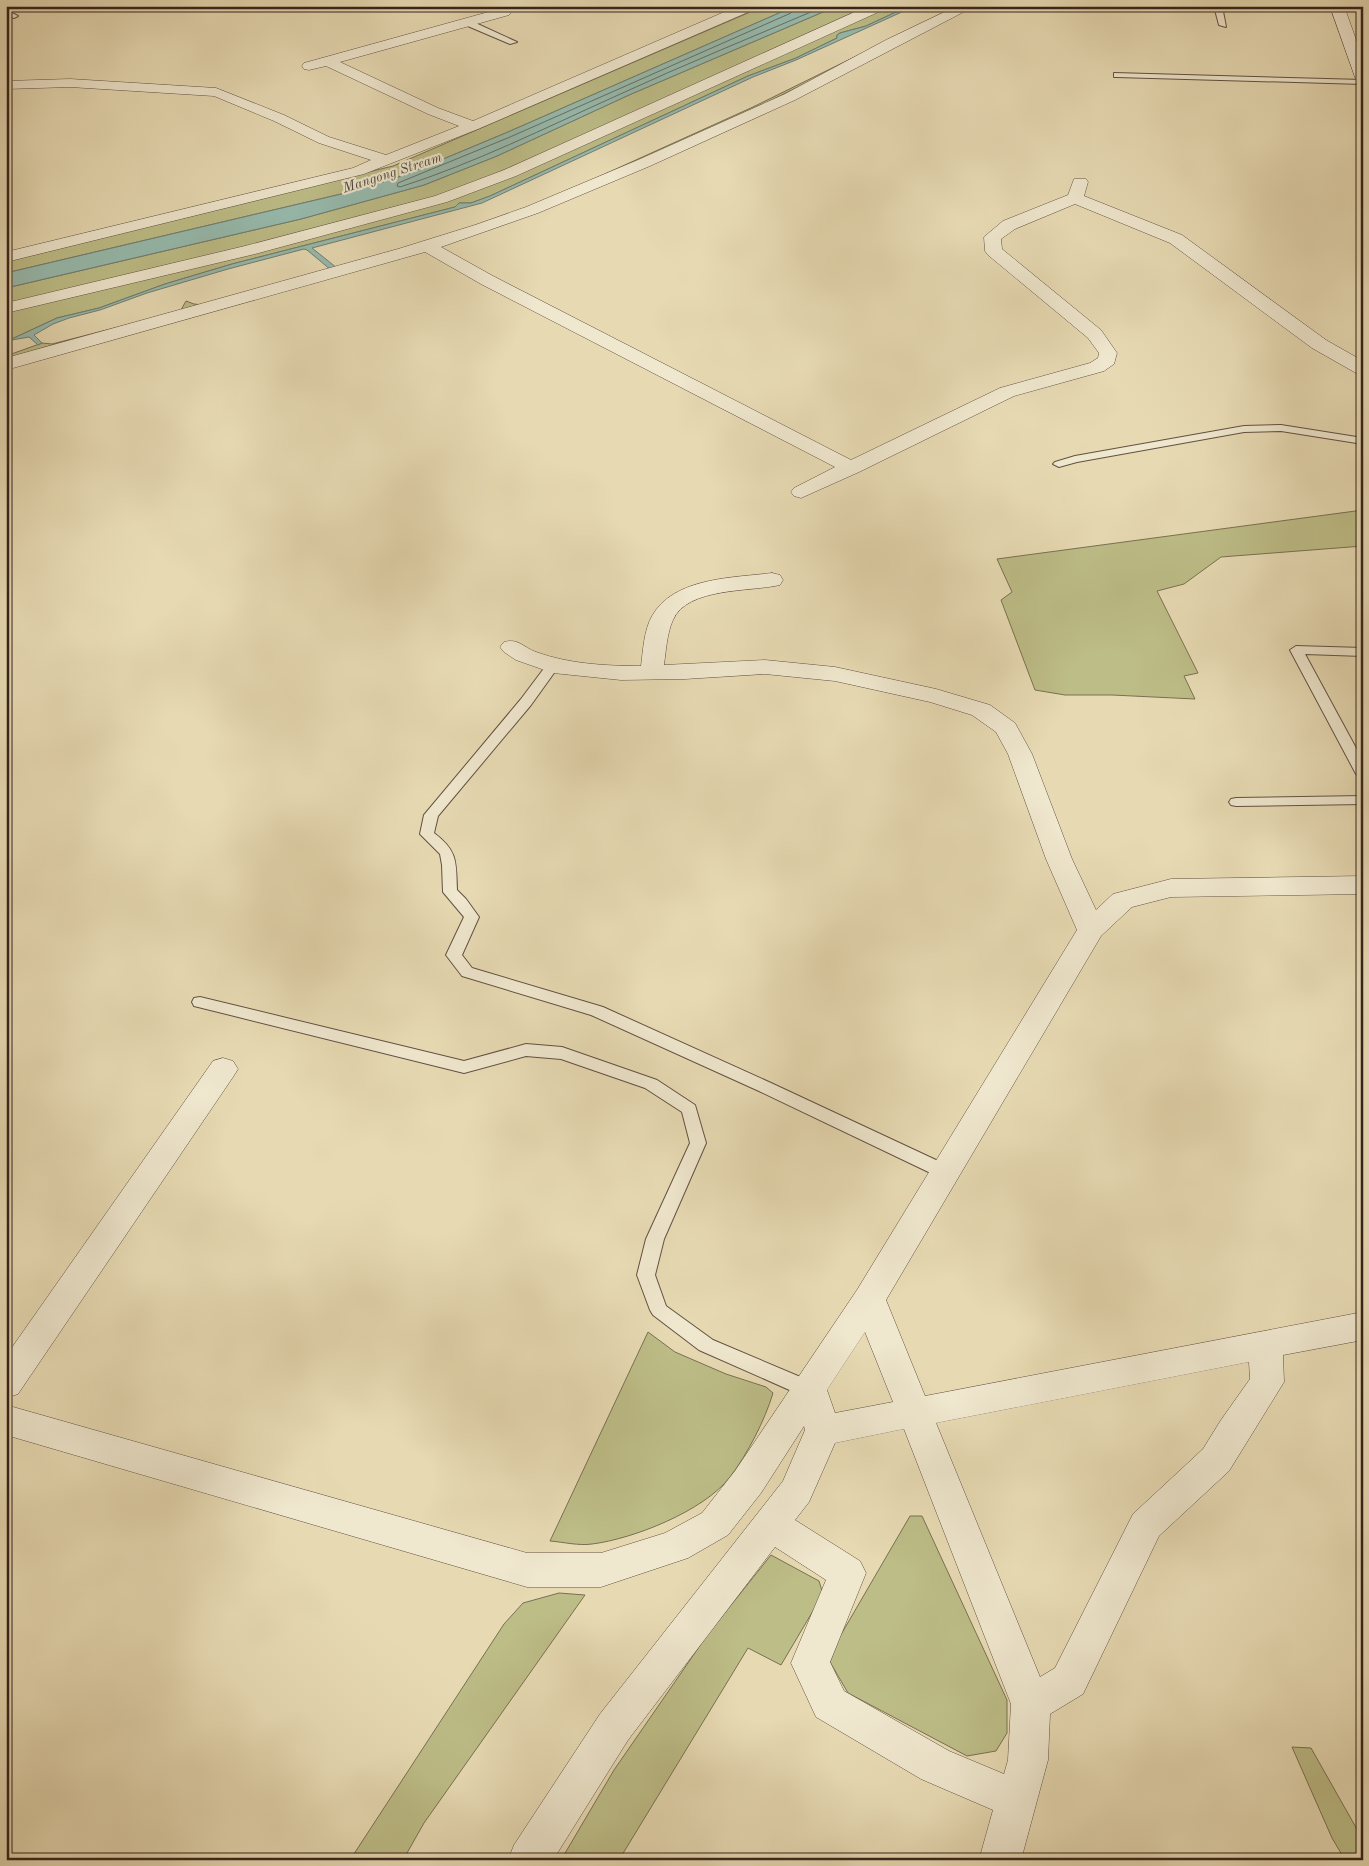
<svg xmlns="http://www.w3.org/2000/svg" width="1369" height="1866" viewBox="0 0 1369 1866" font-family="'Old Standard TT',serif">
<rect width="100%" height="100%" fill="#e7dab3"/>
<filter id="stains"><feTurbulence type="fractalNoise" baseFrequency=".004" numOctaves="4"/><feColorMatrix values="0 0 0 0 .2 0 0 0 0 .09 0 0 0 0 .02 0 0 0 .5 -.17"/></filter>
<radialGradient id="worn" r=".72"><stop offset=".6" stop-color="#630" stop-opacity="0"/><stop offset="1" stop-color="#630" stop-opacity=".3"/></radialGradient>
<g fill="#bdbd87" stroke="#797052">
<polygon points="764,6 795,6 508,132 405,175 354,191 6,273 6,260 393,166"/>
<polygon points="837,6 878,6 440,198 6,307 6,288 301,219 424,185 497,156 629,95"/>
<polygon points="883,6 909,6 866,26 840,33 837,35 837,38 796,58 748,76 490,196 471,203 459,203 455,207 232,264 165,284 99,308 57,318 14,338 6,338 6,309 443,200"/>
<polygon points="958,6 962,6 719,126 611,175 521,212 401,252 177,314 59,343 6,359 6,356 42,343 52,344 173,313 181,310 186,301 194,304 204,305 418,245 543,202 753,107"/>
<polygon points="1363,510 1363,546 1221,557 1184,584 1157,591 1198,673 1184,676 1195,699 1112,695 1065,695 1035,690 1001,600 1012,592 997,559"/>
<path d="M 648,1332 L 675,1352 L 726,1374 L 766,1387 L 773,1393 C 765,1420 747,1455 730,1477 C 704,1511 633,1539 592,1544 C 579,1546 563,1542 550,1541 Z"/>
<polygon points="910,1516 922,1516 1007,1700 1007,1733 996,1751 967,1756 848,1693 830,1662 839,1638"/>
<polygon points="771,1555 819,1581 823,1594 781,1665 748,1648 619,1860 561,1860 614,1770 708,1634"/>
<polygon points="559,1593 585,1595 424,1823 403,1860 350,1860 504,1624 523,1603"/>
<polygon points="1292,1747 1311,1748 1358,1831 1363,1828 1363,1860 1345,1860 1332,1838"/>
</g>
<g fill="#97bbae" stroke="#707e74">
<polygon points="795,6 837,6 629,95 497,156 424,185 301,219 6,288 6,273 354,191 405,175 508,132"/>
<polygon points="909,6 915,6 796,60 753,77 482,203 312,248 337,268 331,270 307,250 304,249 228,269 147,293 100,310 69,318 53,324 34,335 42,343 38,345 29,337 6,341 6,338 14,338 57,318 99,308 165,284 232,264 455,207 459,203 471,203 490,196 748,76 796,58 837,38 837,35 840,33 866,26"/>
</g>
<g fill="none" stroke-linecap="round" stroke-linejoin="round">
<path stroke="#666f65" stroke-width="1" d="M 795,6 L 791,13 L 510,137 L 398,183 L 397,186 L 400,187 C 475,163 545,128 616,96 C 685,64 755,36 825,6"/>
<defs>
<g id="service">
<polygon points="1214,6 1222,6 1226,27 1219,25"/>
<polygon points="6,10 18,16 14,18 6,15"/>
<polygon points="463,20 469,20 517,42 510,44 463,24"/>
<polygon points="1114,73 1363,80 1363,84 1117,77 1114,77"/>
<polygon points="1281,425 1363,438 1363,444 1281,431 1244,432 1077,462 1059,467 1053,464 1055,462 1075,456 1244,426"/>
<polygon points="1296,646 1363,648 1363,656 1305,654 1363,761 1363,778 1356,774 1290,650"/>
<path d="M 553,662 L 559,666 L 531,705 L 438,816 L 434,833 C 458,851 456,862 457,890 L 466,899 L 479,917 L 462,955 L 472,968 L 603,1007 L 771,1083 L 951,1167 L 953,1172 L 951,1177 L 945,1178 L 939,1177 L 759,1091 L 591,1015 L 462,976 L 446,955 L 464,917 L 443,892 L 442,865 L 440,854 L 420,834 L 424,815 L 521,699 L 548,663 Z"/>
<polygon points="1363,796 1363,804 1236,806 1231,805 1229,802 1231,799 1236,798"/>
<polygon points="200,997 464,1061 526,1044 562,1047 657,1080 695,1105 706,1143 664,1239 655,1275 666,1306 713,1340 817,1384 819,1390 817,1396 810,1398 803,1396 699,1350 653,1315 650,1310 637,1275 646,1239 690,1143 682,1112 645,1088 561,1059 526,1056 464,1073 194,1006 192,1002 194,998"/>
</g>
<g id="minor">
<polygon points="486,6 503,6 511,12 509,15 340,62 438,108 473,121 738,6 757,6 755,9 478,129 364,174 6,262 6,252 353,168 371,160 319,143 274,121 214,96 70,87 6,89 6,81 70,79 216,88 284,115 329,137 386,155 459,126 428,114 326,66 309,70 304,69 302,66 304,63 492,11"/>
<polygon points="868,6 887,6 885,9 516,176 447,202 255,254 6,313 6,303 245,246 435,196 504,170"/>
<polygon points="957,6 975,6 795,100 650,166 538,213 441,247 493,276 851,460 1000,388 1090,363 1098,358 1099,353 1088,338 988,255 985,251 984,237 1003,221 1068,195 1074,179 1086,179 1088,182 1084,196 1182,235 1326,340 1363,361 1363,375 1356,373 1312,348 1170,243 1075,204 1015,229 1001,239 1002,249 1101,330 1117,353 1114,364 1104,371 1014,396 859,472 801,498 794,496 791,492 794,488 835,467 481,284 425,252 6,370 6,358 398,249 475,225 526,207 638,160 785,94 886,40"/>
<path d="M 772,573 L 780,575 L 783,580 L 780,585 C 751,592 687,587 673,620 C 667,633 666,651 664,665 L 765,660 L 835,667 L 936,689 L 990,705 L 1015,723 L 1032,754 L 1072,859 L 1096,910 L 1113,894 L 1171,879 L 1363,876 L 1363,894 L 1171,897 L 1132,907 L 1101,936 L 886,1300 L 925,1396 L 1363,1312 L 1363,1340 L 1283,1355 L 1284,1382 L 1229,1471 L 1159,1536 L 1083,1694 L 1050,1714 L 1048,1760 L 1021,1860 L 979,1860 L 993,1810 L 921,1779 L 816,1717 L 791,1663 L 826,1580 L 775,1547 L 628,1740 L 553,1860 L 508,1860 L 514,1845 L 600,1714 L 783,1481 L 805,1430 L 804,1426 L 761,1493 L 728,1535 L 688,1558 L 601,1587 L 527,1587 L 6,1435 L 6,1405 L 527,1553 L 601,1553 L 665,1533 L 702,1513 L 735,1471 L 857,1290 L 1077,930 L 1046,859 L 1008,754 L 996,732 L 972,715 L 930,702 L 835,681 L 765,674 L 685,679 L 621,680 L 553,673 L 516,660 L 504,652 L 500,647 L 504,642 C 518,638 523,647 536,652 C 569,664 606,666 641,666 C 643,650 644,630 652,616 C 674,577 733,578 772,573 ZM 865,1332 L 893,1402 L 835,1413 L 827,1390 ZM 1249,1362 L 1250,1379 L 1221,1420 L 1203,1449 L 1133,1514 L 1055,1668 L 1040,1677 L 936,1423 ZM 904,1429 L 1011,1704 L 1008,1760 L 1004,1774 L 949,1751 L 844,1691 L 830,1662 L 866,1573 L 860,1561 L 795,1520 L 809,1502 L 835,1443 Z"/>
<polygon points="223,1058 233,1061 238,1069 233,1077 18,1394 6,1398 6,1356 213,1061"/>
</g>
<polygon id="tertiary" points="1330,6 1344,6 1363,59 1363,84 1358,83 1356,80"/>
</defs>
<use href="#service" stroke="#625142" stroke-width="2"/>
<use href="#minor" stroke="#625142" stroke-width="1"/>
<use href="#tertiary" stroke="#625142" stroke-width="1"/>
<use href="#service" fill="#efe7ce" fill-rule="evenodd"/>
<use href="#minor" fill="#efe7ce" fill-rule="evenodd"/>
<use href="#tertiary" fill="#efe7ce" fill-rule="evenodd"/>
</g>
<g text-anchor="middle" stroke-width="4.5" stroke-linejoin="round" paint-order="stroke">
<g font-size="14" font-style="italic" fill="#4e4940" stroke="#efe7ce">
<text transform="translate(392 172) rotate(-18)" y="5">Mangong Stream</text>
</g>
</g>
<rect width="1369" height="1866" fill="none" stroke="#e7dab3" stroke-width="25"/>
<rect x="8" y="8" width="1354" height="1851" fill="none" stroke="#35231c" stroke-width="2.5"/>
<rect x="12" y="12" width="1344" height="1841" fill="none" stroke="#35231c"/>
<rect width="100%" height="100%" filter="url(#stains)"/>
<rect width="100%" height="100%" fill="url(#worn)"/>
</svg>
